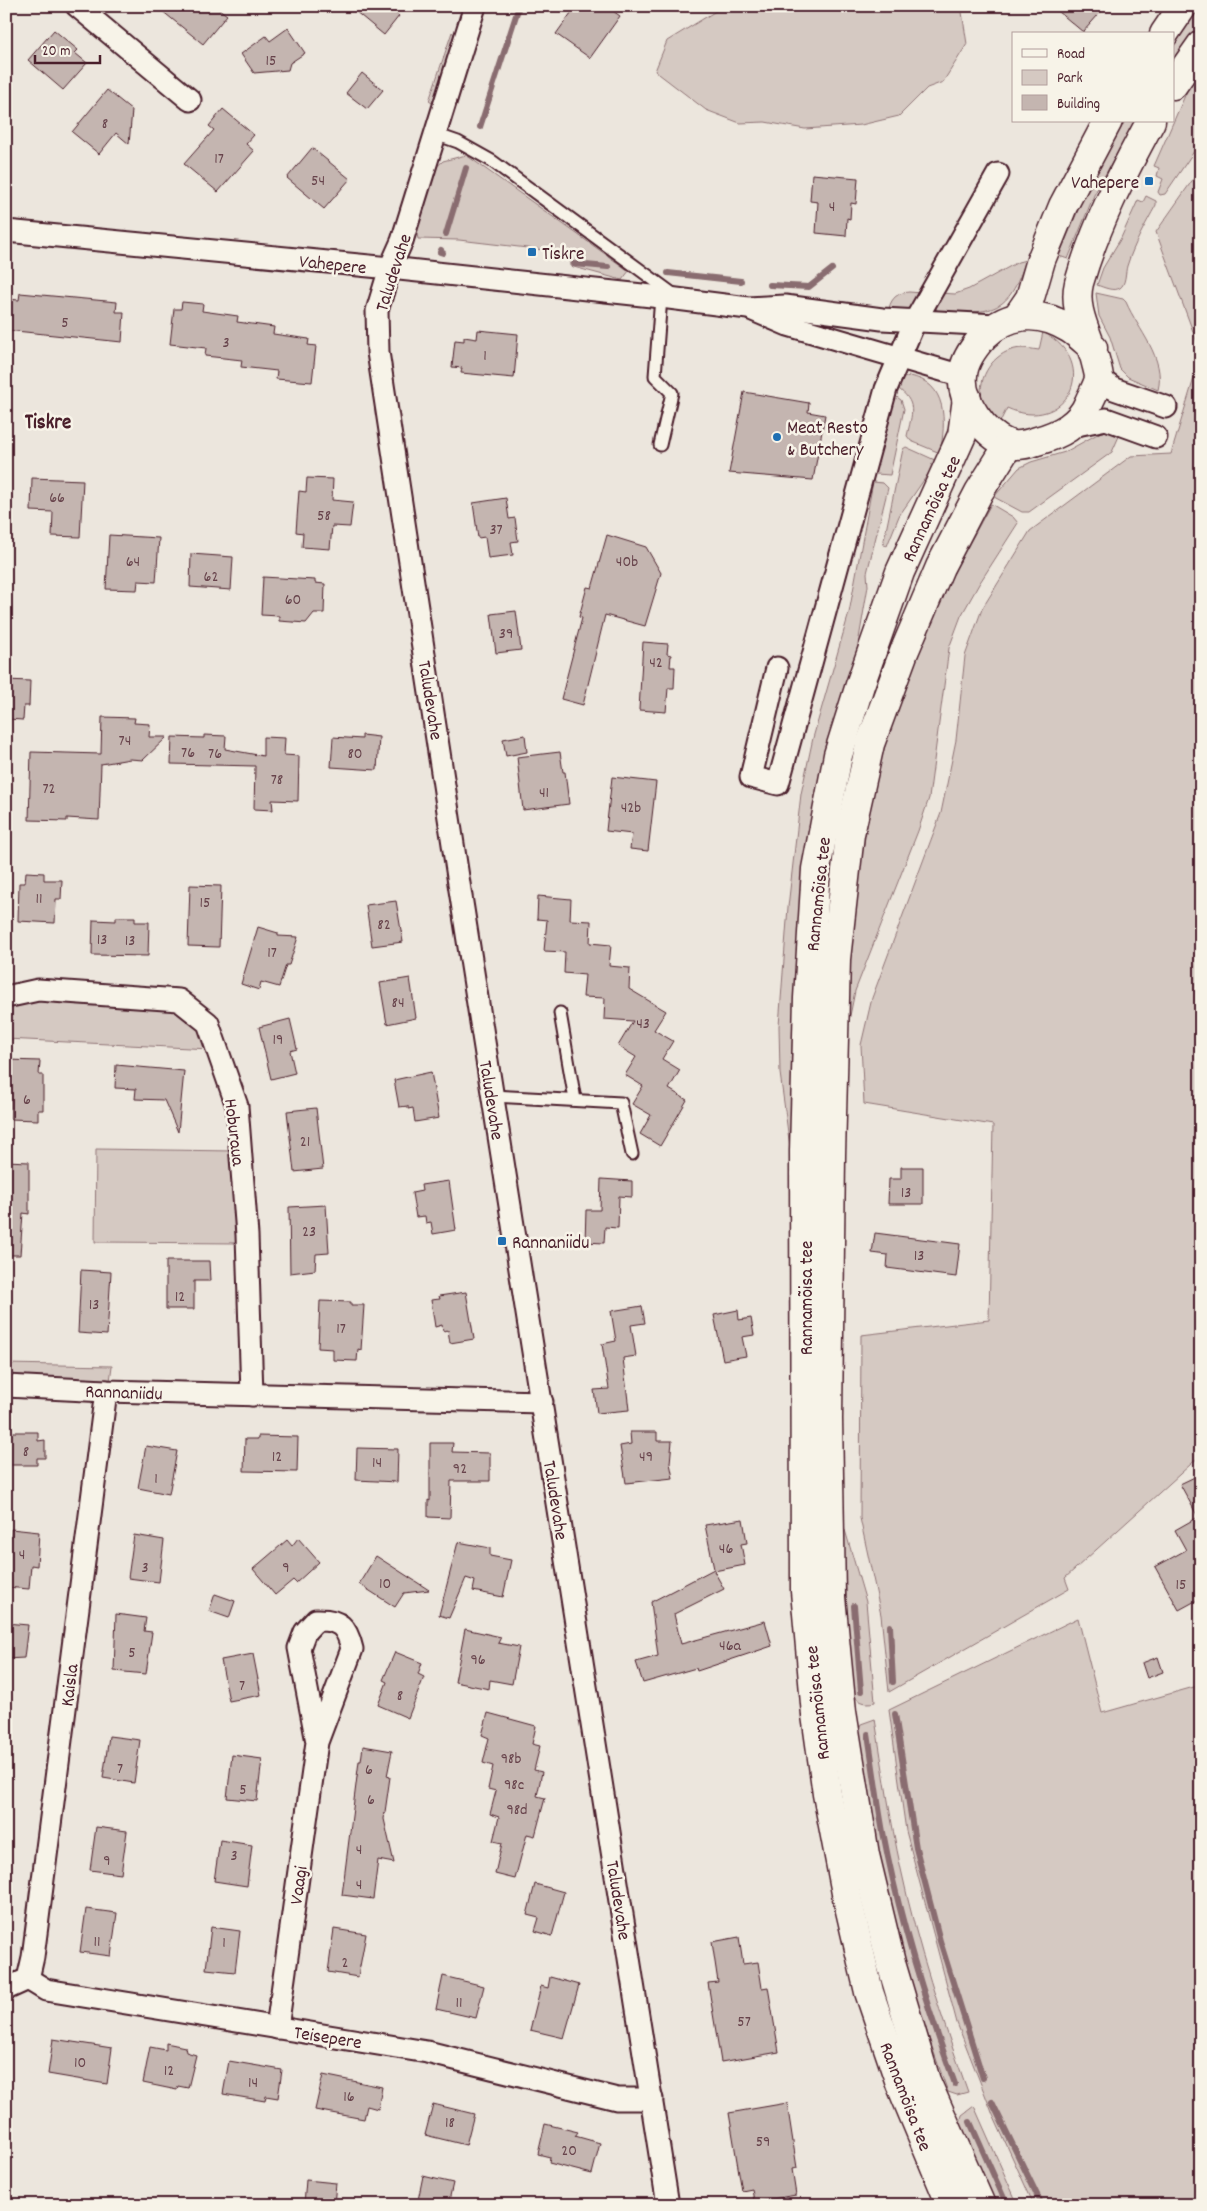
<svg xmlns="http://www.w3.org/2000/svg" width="1207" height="2211" viewBox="0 0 1207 2211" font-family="Dekko,sans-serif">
<rect width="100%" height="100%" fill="#ece6dd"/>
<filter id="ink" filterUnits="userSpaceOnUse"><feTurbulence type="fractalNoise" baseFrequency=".02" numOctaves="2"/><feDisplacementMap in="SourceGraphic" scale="10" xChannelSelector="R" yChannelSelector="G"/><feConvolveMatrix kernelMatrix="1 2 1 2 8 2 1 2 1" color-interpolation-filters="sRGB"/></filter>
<g filter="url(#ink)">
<g fill="#d5c9c2" stroke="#907476">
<polygon points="724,6 961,6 967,44 943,82 927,88 899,116 861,125 805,129 765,122 740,123 706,110 655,71 667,41"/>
<polygon points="1198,6 1201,6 1201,23 1173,62 1173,40"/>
<polygon points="452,32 456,37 432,103 429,101"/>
<polygon points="1201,67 1201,141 1165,194 1160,195 1158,192 1163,179 1157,176 1159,168 1154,166 1194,75"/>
<polygon points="1125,121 1135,121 1094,195 1068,259 1059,256 1086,191"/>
<polygon points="466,155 629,271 622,280 570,266 570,253 459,240 418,239 415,224 432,171 443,161"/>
<polygon points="1201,168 1201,353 1156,232"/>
<path d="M 1146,196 L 1156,201 L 1156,205 C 1145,225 1134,244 1127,266 C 1125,273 1126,284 1120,288 C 1113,292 1103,287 1097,285 L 1103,268 L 1121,238 L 1138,200 L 1143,202 Z"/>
<path d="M 1026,260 C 1008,315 993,312 941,313 L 936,309 L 939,293 L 955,294 L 969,289 L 1018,262 Z"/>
<path d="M 909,292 L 922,293 L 914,306 L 908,311 L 889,308 C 892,297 898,293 909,292 Z"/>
<path d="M 1096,293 L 1123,299 L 1126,302 C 1138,330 1166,358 1158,390 L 1128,377 L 1120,369 L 1110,337 L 1099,316 Z"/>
<path d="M 1043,332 C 1103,364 1066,435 1007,408 L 999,424 C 992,417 985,409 982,399 C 977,377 994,353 1015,349 C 1023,347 1031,349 1039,350 Z"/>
<polygon points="1201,355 1201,1455 1065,1578 1069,1589 889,1692 881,1615 860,1518 861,1335 989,1320 993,1125 864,1104 861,1045 872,998 941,813 956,740 965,656 982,609 1030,531 1131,456 1171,454"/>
<path d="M 909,376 C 948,382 946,422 940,453 L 911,441 L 907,436 C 912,413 918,402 896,387 L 901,379 Z"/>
<polygon points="894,395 901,400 904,409 890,475 876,474 873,471"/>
<polygon points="1103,431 1112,431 1120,434 1112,452 1029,512 1022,512 994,497 1019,468 1031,462 1065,452"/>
<polygon points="906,447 937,461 899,516 887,546 883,545 903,449"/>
<polygon points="873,482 883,483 888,488 867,573 868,586 856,656 803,892 792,1046 793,1126 791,1155 780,1073 779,1026 788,907 801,794 813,738 849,613"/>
<path d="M 991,504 L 1013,517 L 1018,523 L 979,584 L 961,616 L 949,648 L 929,798 L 918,831 L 855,991 L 848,1026 L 846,1026 C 852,898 868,767 918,649 C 939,599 965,551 991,504 Z"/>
<path d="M 27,997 L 167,1006 C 191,1015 202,1024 210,1049 L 6,1039 L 6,1003 Z"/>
<polygon points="96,1149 234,1151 239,1243 95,1242"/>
<polygon points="6,1364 112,1366 110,1381 6,1377"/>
<path d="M 843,1530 L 845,1530 L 866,1602 L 875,1702 C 863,1705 858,1701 851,1692 Z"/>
<polygon points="1078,1618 1102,1713 1201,1685 1201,2205 1034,2205 993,2115 957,2023 906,1831 889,1710"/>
<path d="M 875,1719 C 883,1769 890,1819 901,1869 C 917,1945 942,2019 968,2092 L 957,2095 L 948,2092 C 921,2018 897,1943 881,1866 C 871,1821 865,1776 858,1731 L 861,1724 Z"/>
<polygon points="974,2106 1018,2205 996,2205 960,2123 962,2115"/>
</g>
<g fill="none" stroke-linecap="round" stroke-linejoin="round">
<g stroke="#896c6f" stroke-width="6">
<polyline points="480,127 519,6"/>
<polyline points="446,234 466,168"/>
<polyline points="441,250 440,252 443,253"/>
<polyline points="574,264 608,267"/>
<polyline points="668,273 741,281"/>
<polyline points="770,285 809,287 832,269"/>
<polyline points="854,1606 861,1691"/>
<polyline points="890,1626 893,1682"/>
<polyline points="895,1714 916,1848 940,1941 983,2078"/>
<path d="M 868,1734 C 873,1766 877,1799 883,1832 C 899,1918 925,2002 955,2084"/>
<polyline points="992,2102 1042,2205"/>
<polyline points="970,2122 1007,2205"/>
</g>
</g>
<g fill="#c4b5b0" stroke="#4a1f2b">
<polygon points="156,6 215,6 227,15 203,44"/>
<polygon points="349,6 388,6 399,16 384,35"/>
<polygon points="576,6 606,6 620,16 590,58 556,34"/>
<polygon points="1052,6 1106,6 1083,32"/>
<polygon points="288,28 305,53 290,63 288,70 254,73 241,54 266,36 270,41"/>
<polygon points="54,30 78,50 75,53 87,63 63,90 28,60"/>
<polygon points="362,73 383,90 367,109 346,93"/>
<polygon points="107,90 132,110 129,144 116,133 99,154 72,132"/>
<polygon points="223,109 254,135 246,144 254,151 218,192 184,164 214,130 209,126"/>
<polygon points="312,148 350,179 324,209 287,178"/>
<polygon points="812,174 858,178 856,204 851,203 850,219 847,218 846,236 816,233 818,202 810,201"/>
<polygon points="20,293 117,302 116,312 124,312 122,342 6,330 6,299 19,300"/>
<polygon points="182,302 203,304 202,311 238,316 237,322 274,327 273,334 309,339 308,345 316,346 312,382 276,379 277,371 241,367 242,360 205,356 206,348 170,344 174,309 181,309"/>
<polygon points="478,330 518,334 514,378 461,373 462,368 452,367 455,340 464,341 464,337 477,339"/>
<polygon points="744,392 809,403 808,412 825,415 813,480 729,473"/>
<polygon points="32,478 83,480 80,537 52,536 53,512 31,511"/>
<polygon points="307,478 333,479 332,500 353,502 350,527 332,526 330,549 302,547 303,533 296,532 299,491 306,492"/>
<polygon points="506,498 509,519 515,518 518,541 511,542 513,555 488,558 485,537 478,538 473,503"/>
<polygon points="109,535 159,538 156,582 138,581 137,590 106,589"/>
<polygon points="607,535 646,547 661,573 645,626 605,615 583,705 561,699 582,618 579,617 587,587 592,588"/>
<polygon points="191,554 233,557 231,590 190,587"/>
<polygon points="263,577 315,580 315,583 325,584 324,613 314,613 306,623 279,621 279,616 261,615"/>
<polygon points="516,611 521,650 496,653 491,614"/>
<polygon points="643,642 668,644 667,654 671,655 670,667 675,667 674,688 668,688 666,712 639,710"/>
<polygon points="6,680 30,681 29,706 24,706 23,720 6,719"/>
<polygon points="102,717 135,718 134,723 150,724 149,737 167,737 143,760 130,759 101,764 99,820 67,818 67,821 29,820 31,752 101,754"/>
<polygon points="204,735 226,736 225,749 263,756 263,737 285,738 284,755 299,756 298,801 272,800 273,810 254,809 255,766 171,764 172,737 204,738"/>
<polygon points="362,735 379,737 377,770 331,767 333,737 362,739"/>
<polygon points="525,735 527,752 506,756 503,739"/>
<polygon points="560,752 563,772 565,772 569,804 523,810 517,757"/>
<polygon points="612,777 656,782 648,851 630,849 632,834 606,831"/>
<polygon points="26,872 44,873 44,880 62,880 61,899 56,899 55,923 18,921 19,883 25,883"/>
<polygon points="190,885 221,886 219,947 188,946"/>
<polygon points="538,896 571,899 570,920 591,921 590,943 611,945 609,966 630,968 629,989 666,1011 654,1030 673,1041 662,1059 680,1070 669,1089 687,1100 660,1146 640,1134 651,1115 632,1104 643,1086 625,1075 636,1057 618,1046 633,1021 604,1019 605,998 583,997 585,975 564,973 565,952 544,951 547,920 537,919"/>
<polygon points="396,901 403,942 372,946 366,905"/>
<polygon points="116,917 135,917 135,922 149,922 148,956 92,955 93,920 116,921"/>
<polygon points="258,927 278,933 278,936 298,937 289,965 286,965 279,987 261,982 259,990 241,984"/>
<polygon points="410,978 416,1018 387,1024 380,983"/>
<polygon points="290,1019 297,1049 290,1051 295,1073 271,1079 259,1027"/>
<polygon points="8,1060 40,1061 39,1075 43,1075 43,1110 38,1110 38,1120 10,1119 11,1087 8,1086"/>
<polygon points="116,1065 184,1071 178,1132 164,1100 135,1099 136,1089 115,1088"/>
<polygon points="431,1072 439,1118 415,1122 413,1108 408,1109 408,1106 399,1107 394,1080"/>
<polygon points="316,1108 323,1169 294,1172 287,1111"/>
<polygon points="6,1161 29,1162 29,1214 23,1213 20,1255 6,1255"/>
<polygon points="901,1167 923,1167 923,1204 888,1204 889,1179 901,1179"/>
<polygon points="601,1179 632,1181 632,1197 619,1196 618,1228 605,1227 604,1243 585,1242 586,1210 600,1210"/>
<polygon points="449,1181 456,1230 433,1234 431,1222 426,1223 425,1216 416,1217 412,1193 422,1191 421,1185"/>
<polygon points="326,1205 329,1253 316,1254 315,1270 290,1273 289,1207"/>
<polygon points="875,1233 960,1244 956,1277 887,1268 888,1255 872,1253"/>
<polygon points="166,1261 209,1261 210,1281 194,1281 194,1309 166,1309"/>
<polygon points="81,1270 111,1272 107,1335 78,1333"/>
<polygon points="466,1292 474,1339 450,1343 448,1330 443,1331 442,1325 435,1327 431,1300 440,1299 439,1296"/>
<polygon points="320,1301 351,1302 351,1305 364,1305 361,1350 358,1349 357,1361 333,1360 333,1349 318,1348"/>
<polygon points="642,1306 645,1323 631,1325 636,1356 623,1358 629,1410 597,1413 594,1390 609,1389 602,1344 616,1341 611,1311"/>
<polygon points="738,1310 739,1320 751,1318 754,1335 742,1337 746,1356 723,1360 714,1315"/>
<polygon points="6,1432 38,1432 38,1441 45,1440 45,1458 37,1458 37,1465 6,1465"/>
<polygon points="630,1432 657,1432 657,1441 672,1441 670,1463 673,1478 626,1483 620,1446 631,1444"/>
<polygon points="258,1436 298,1437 297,1472 244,1471 245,1439 258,1439"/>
<polygon points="430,1443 453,1443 452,1452 490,1453 490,1481 451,1481 450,1518 428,1517 428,1500 430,1501"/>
<polygon points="146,1446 177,1451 169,1494 138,1488"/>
<polygon points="357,1448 398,1449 397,1482 356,1480"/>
<polygon points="1201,1474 1201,1598 1179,1610 1155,1567 1186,1550 1175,1530 1198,1517 1180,1484"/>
<polygon points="743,1519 747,1543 741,1544 745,1565 714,1571 724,1589 674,1614 681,1644 765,1621 772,1646 697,1671 696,1668 643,1683 636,1662 658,1656 651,1602 714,1569 705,1525"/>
<polygon points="11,1529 39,1532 37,1566 31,1565 29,1589 6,1587 6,1540 10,1541"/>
<polygon points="134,1535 164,1540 159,1582 128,1578"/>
<polygon points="298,1538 319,1562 296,1583 293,1580 275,1595 253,1569 287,1540 292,1546"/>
<polygon points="458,1542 490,1548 490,1556 511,1560 503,1597 473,1591 475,1581 466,1578 449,1618 439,1615"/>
<polygon points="376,1556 429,1590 404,1593 395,1607 359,1584"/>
<polygon points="215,1594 235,1601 229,1618 209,1611"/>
<polygon points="116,1614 146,1618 144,1631 152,1632 146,1674 114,1671"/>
<polygon points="6,1623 28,1625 24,1658 6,1659"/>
<polygon points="465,1629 501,1637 498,1643 519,1647 512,1684 490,1680 489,1689 455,1682"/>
<polygon points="395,1652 422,1663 418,1674 424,1677 408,1718 378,1705 387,1682 383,1680"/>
<polygon points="253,1654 261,1695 229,1701 221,1660"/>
<polygon points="1158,1657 1163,1672 1147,1678 1142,1663"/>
<polygon points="488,1713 536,1726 532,1744 540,1746 534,1770 542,1772 537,1796 545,1798 535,1836 527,1834 515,1879 495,1874 502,1843 493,1841 499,1817 490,1814 496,1791 488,1789 493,1766 483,1763 489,1738 482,1735"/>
<polygon points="109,1736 140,1740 134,1783 103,1778"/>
<polygon points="363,1746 392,1751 387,1776 390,1777 384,1819 394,1863 378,1860 373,1899 342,1895 359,1761 361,1761"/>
<polygon points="232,1755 262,1759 257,1801 227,1798"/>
<polygon points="96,1827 127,1831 121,1874 90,1870"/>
<polygon points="220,1840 252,1845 247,1886 214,1881"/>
<polygon points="535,1884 564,1892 552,1936 535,1931 539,1918 527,1915"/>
<polygon points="86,1909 117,1913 111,1956 80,1952"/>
<polygon points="211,1927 240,1931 235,1972 206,1969"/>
<polygon points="334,1929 366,1934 358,1977 328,1972"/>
<polygon points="739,1937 743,1964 758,1962 762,1988 768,1987 779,2052 721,2062 708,1983 718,1982 712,1942"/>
<polygon points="443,1976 484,1986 476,2018 436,2009"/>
<polygon points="550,1977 579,1985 564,2038 530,2030 541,1986 548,1988"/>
<polygon points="53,2039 112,2048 107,2084 48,2074"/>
<polygon points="166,2043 185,2047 186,2052 196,2055 188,2088 178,2086 177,2090 143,2083 150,2047 166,2050"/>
<polygon points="229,2061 282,2070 278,2098 266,2096 265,2101 223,2094"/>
<polygon points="323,2075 382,2087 378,2109 367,2106 364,2119 315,2110"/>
<polygon points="787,2103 797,2168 792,2169 796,2195 754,2202 752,2189 742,2191 729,2113"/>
<polygon points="433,2104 474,2114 466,2145 425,2135"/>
<polygon points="545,2124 578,2132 575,2136 600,2143 592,2174 549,2163 550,2157 538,2154"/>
<polygon points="423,2176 453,2183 448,2205 417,2205"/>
<polygon points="306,2180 336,2183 334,2205 304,2205"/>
</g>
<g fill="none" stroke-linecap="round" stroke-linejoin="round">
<defs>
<g id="lane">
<polyline points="435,134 458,142 492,161 673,294"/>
<polyline points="660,445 672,393 655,376 661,297"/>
<polyline points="560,1013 575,1100"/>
<polyline points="493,1096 621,1103 632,1154"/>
</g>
<g id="street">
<polyline points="77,6 190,100"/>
<polyline points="475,6 402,241 390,268 377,311 378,352 460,890 668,2205"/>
<polyline points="6,231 390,268 661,297 748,308 785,306 882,319 996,325"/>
<polyline points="753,310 788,325 962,376"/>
<polyline points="1099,378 1114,389 1166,407"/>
<polyline points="1072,426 1106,419 1156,437"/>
<polyline points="777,668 751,777 778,784 886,389 915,321 998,174"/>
<polyline points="6,997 38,990 179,1000 208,1023 237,1106 247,1235 252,1395"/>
<polyline points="6,1386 106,1391 542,1402"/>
<polyline points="28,1979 33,1957 106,1391"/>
<polyline points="6,1989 28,1979 46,1990 427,2052 617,2099 652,2099"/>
<path d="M 277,2028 L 317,1742 L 299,1648 L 305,1632 L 316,1620 C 340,1619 347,1627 352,1649 L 317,1742"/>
</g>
<g id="secondary">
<polyline points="1164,34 1183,6"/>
<polyline points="1173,85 1201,45"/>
<polyline points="1017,317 1030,298 1041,260 1063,206 1108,121"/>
<path d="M 1093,348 C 1086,342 1078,334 1070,329 C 1040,310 1009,312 984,336 C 974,347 964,360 963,375 C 960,401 984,434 1008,444 C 1017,447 1028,444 1037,441 C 1059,435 1080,425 1089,402 C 1092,395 1098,385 1099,378 C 1099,374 1097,367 1096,363 C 1090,337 1072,311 1079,283 C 1095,227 1123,172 1151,121"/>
<polyline points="951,2205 900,2083 869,1992 846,1893 827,1794 816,1715 805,1591 804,1151 808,998 816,869 838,755 860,685 900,572 962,435 967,398"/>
<polyline points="981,2205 926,2081 891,1963 865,1855 842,1712 831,1597 830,1536 828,1419 831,1155 836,959 850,834 870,744 904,652 940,567 979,492 1009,444"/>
</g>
</defs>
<use href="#lane" stroke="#4a1f2b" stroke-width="15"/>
<use href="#street" stroke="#4a1f2b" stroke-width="25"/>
<use href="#secondary" stroke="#4a1f2b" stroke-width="31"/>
<use href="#lane" stroke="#f7f3e8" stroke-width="11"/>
<use href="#street" stroke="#f7f3e8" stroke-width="21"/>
<use href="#secondary" stroke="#f7f3e8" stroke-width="28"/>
</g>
</g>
<g fill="#1f6fb2" stroke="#f7f3e8" stroke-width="2">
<rect x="1144" y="176" width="10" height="10" rx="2.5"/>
<rect x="527" y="247" width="10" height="10" rx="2.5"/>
<circle cx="777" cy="437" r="5"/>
<rect x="497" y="1236" width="10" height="10" rx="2.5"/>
</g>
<g text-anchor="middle" stroke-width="5" stroke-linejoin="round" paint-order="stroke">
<g font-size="16" fill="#68444c">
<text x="271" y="65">15</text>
<text x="105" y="128">8</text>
<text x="219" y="163">17</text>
<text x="318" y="185">54</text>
<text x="832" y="211">4</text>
<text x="65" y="327">5</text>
<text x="226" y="347">3</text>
<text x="485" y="360">1</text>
<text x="57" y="502">66</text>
<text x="324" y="520">58</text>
<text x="496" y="534">37</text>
<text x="133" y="566">64</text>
<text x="627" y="566">40b</text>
<text x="211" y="581">62</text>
<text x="293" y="604">60</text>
<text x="506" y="638">39</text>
<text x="656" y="667">42</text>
<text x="125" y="745">74</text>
<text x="188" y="757">76</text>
<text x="215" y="758">76</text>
<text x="355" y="758">80</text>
<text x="277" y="784">78</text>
<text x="49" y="793">72</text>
<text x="544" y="797">41</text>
<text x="631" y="812">42b</text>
<text x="39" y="903">11</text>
<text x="205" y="907">15</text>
<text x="384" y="929">82</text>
<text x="102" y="944">13</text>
<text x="130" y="945">13</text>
<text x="272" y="957">17</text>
<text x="398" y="1007">84</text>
<text x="643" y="1028">43</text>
<text x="278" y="1044">19</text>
<text x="27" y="1104">6</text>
<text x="305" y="1146">21</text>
<text x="906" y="1197">13</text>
<text x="309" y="1236">23</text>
<text x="919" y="1260">13</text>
<text x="180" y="1301">12</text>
<text x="94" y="1309">13</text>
<text x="341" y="1333">17</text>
<text x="26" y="1456">8</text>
<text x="277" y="1461">12</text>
<text x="646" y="1461">49</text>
<text x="377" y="1467">14</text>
<text x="460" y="1473">92</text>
<text x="156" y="1483">1</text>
<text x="726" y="1553">46</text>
<text x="22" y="1559">4</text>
<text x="145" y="1572">3</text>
<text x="286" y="1572">9</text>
<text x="385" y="1588">10</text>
<text x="1181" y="1589">15</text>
<text x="730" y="1650">46a</text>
<text x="132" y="1657">5</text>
<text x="478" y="1664">96</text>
<text x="242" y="1690">7</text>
<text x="400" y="1700">8</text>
<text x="511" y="1763">98b</text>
<text x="120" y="1773">7</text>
<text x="369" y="1774">6</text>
<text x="514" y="1789">98c</text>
<text x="243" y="1794">5</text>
<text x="371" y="1804">6</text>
<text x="517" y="1814">98d</text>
<text x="359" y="1854">4</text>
<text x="234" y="1860">3</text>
<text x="107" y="1865">9</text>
<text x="359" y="1889">4</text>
<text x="97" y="1946">11</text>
<text x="224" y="1947">1</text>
<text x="345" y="1967">2</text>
<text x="459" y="2007">11</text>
<text x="744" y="2026">57</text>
<text x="80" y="2067">10</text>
<text x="169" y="2075">12</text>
<text x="253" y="2087">14</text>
<text x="349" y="2101">16</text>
<text x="450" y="2127">18</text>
<text x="763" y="2146">59</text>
<text x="569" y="2155">20</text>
</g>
<g font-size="19" fill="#4a1f2b" stroke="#f7f3e8" text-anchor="start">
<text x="1139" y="188" text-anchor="end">Vahepere</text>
<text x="542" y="259">Tiskre</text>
<text x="787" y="433">Meat Resto<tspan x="787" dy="22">&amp; Butchery</tspan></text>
<text x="512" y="1248">Rannaniidu</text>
</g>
<g font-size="19" fill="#4a1f2b" stroke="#f7f3e8">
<text transform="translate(333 263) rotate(6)" y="7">Vahepere</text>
<text transform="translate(392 272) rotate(-72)" y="7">Taludevahe</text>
<text transform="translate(930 508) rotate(-65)" y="7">Rannamõisa tee</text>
<text transform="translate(432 700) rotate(81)" y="7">Taludevahe</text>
<text transform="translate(817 894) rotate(-84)" y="7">Rannamõisa tee</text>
<text transform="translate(493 1100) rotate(81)" y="7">Taludevahe</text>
<text transform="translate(236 1132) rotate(83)" y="7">Hoburaua</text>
<text transform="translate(805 1298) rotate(-90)" y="7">Rannamõisa tee</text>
<text transform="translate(124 1391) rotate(2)" y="7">Rannaniidu</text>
<text transform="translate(557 1500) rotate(81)" y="7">Taludevahe</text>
<text transform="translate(68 1685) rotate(-83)" y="7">Kaisla</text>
<text transform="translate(816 1703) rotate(-96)" y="7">Rannamõisa tee</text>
<text transform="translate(297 1885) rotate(-82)" y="7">Vaagi</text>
<text transform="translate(620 1900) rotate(81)" y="7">Taludevahe</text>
<text transform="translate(328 2036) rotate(9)" y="7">Teisepere</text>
<text transform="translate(907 2096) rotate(69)" y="7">Rannamõisa tee</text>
</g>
<g font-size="21" font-weight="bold" fill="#4a1f2b" stroke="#f7f3e8">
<text x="48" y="428">Tiskre</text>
</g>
</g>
<rect width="1207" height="2211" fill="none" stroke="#f7f3e8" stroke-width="25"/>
<rect x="12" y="12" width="1182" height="2186" fill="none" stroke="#4a1f2b" stroke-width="2" filter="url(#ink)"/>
<rect x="1012" y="32" width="162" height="90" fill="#f7f3e8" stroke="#b29e9c"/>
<rect x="1022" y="49" width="25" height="8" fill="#f7f3e8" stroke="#b29e9c"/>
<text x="1057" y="58" font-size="15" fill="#4a1f2b">Road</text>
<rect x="1022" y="70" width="25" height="15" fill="#d5c9c2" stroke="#b29e9c"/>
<text x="1057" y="82" font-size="15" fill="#4a1f2b">Park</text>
<rect x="1022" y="95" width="25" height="15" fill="#c4b5b0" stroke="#b29e9c"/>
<text x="1057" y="108" font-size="15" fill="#4a1f2b">Building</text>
<path d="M35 55v8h65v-8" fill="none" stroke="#4a1f2b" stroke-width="2.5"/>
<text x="42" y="55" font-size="15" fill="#4a1f2b" stroke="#f7f3e8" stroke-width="4" paint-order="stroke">20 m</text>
</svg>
